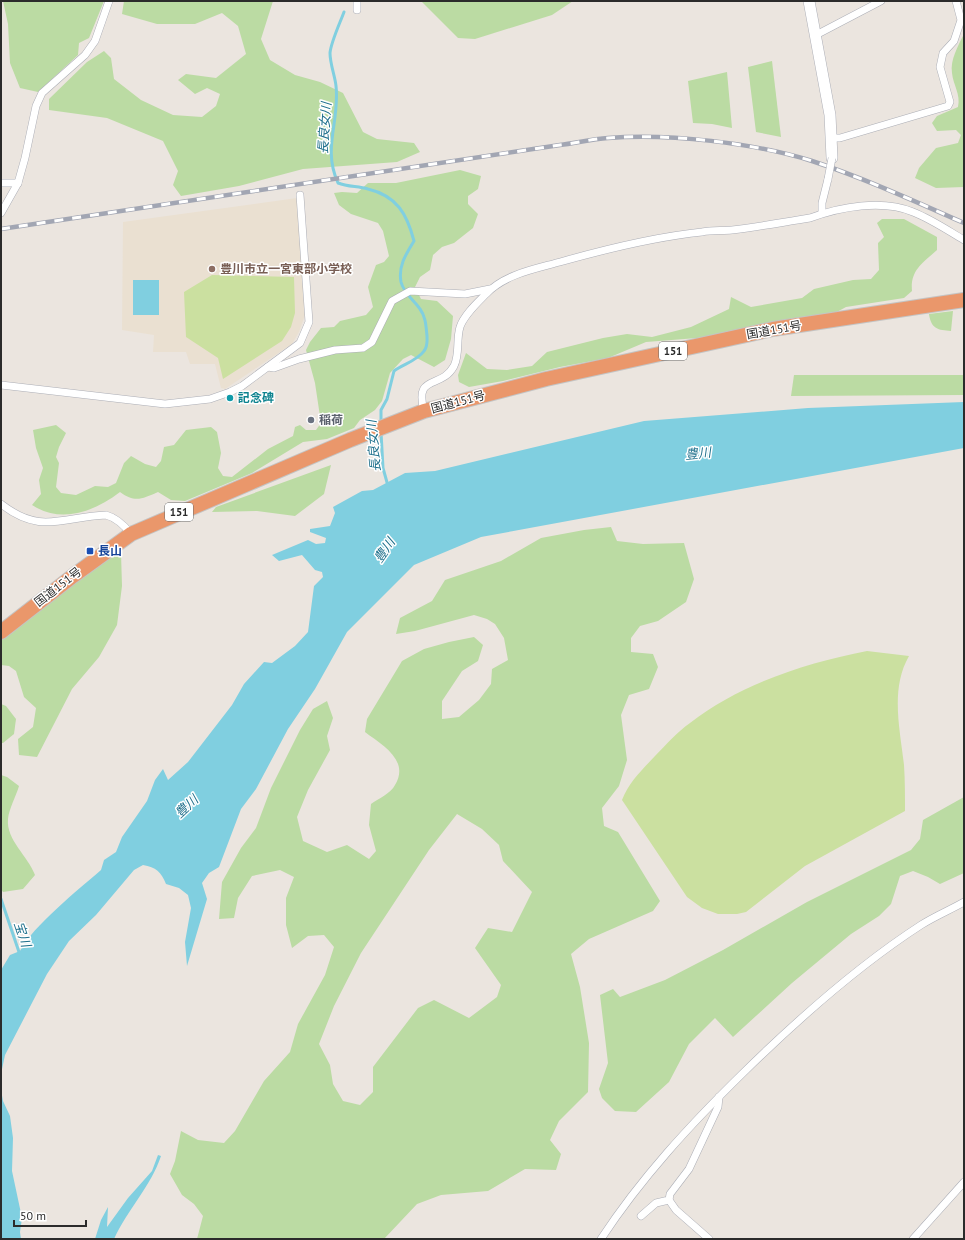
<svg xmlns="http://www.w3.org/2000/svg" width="965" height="1240" viewBox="0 0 965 1240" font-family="'PT Sans','Noto Sans JP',sans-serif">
<rect width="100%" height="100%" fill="#ebe5df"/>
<polygon fill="#eae0d1" points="297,198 305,315 299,332 292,344 225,389 221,388 215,364 190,364 186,352 153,352 154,335 122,330 123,222"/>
<g fill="#bbdba3" fill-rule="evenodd">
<polygon points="3,1 104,1 89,38 79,43 78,55 38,92 20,88 10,63 8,24"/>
<polygon points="124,1 273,1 261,39 270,60 295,75 320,82 343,93 363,132 377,139 414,143 420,152 397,162 303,169 239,186 181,196 173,185 178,171 163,141 107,118 49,110 49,99 87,62 104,51 111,58 114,79 141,100 173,115 202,117 216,106 220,94 207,88 195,94 178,80 186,74 216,78 246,54 238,26 222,13 195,24 157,24 122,14"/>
<polygon points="421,1 573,1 552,15 475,39 458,38"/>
<path d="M 964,34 L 964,187 L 936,188 L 915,178 L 919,168 L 936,148 L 958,143 L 961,135 L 956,130 L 937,131 L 932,123 L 937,116 L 958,107 C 961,94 953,85 952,73 C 950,60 958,46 964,34 Z"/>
<polygon points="772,61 781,137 756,132 748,67"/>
<polygon points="727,72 732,128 712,124 693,123 688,81"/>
<path d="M 460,170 L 481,176 L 478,189 L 468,196 L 468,204 L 478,214 L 473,228 L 454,243 L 442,247 L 433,255 L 430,270 L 420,277 L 415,287 L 421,299 L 437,301 L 453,316 L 451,339 L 445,360 L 434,367 L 411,355 L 403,359 L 390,373 L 382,401 L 375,410 L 360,420 L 354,428 L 327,439 L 303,442 L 252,473 L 185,501 L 171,500 L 158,492 C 142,499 135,503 120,492 C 94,512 61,524 32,505 L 41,494 L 39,480 L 43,468 L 36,448 L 33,430 L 56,425 L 66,433 L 59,447 L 56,457 L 59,463 L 56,487 L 61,493 L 76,495 L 95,486 L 108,487 L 116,483 L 124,463 L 131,456 L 145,464 L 156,467 L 161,461 L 164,447 L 174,445 L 186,430 L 211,427 L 217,432 L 221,453 L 218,468 L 223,476 L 232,477 L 268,449 L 293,436 L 295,427 L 300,425 L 306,430 L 316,430 L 321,423 L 315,383 L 306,350 L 310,342 L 321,328 L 334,327 L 340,321 L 366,315 L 373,307 L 368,287 L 376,265 L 384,262 L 389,256 L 383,231 L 378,223 L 351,214 L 339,205 L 334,193 L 342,192 L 357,193 L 368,183 L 396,183 Z"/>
<path d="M 882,219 L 904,219 L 937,237 L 937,250 C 923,263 910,270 912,291 L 904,298 L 846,307 L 835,313 L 710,337 L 646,342 L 608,358 L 560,367 L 503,381 L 469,387 L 459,382 L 458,375 L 466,353 L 487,369 L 507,370 L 532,366 L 547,352 L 603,338 L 627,334 L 652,337 L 691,327 L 729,309 L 731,297 L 751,307 L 802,298 L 814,289 L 853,280 L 871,279 L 879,270 L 878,243 L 884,237 L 877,223 Z"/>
<path d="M 953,311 L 951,331 C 938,330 931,329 929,314 Z"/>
<polygon points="794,375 964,375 964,395 791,396"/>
<polygon points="331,465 324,494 295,516 257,511 212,512 216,507"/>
<path d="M 611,527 L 617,541 L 643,544 L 684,543 L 694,579 L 686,602 L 658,621 L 640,626 L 631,638 L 631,652 L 653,654 L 658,667 L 649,689 L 629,695 L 621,715 L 627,760 L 619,786 L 602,808 L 604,826 L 618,832 L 660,901 L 653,911 L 589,939 L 571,954 L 580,987 L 589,1043 L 588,1092 L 559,1121 L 550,1140 L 561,1154 L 556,1170 L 525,1169 L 488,1191 L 441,1195 L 417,1204 L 384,1239 L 197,1239 L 203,1216 L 194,1204 L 182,1195 L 170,1174 L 175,1161 L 181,1131 L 198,1140 L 224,1143 L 235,1131 L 264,1081 L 290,1052 L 298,1024 L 325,975 L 334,947 L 324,935 L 308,936 L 292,948 L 286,925 L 286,898 L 294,877 L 280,870 L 252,876 L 238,898 L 234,918 L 219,919 L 222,882 L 241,848 L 256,828 L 271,788 L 300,730 L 313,709 L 327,701 L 333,718 L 327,736 L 330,750 L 308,790 L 297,817 L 303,841 L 327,852 L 347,845 L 369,859 L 376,851 L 369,825 L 371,804 C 378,799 391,793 395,785 C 410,760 382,745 365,732 L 367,719 L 402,661 L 424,649 L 449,642 L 474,637 L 483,645 L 478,661 L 462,671 L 442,701 L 442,719 L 459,717 L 479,700 L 491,684 L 492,669 L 508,660 L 504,638 L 495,624 L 487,619 L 474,615 L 415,631 L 396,634 L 400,618 L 432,601 L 445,580 L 501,561 L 541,538 L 584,530 ZM 457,814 L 482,829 L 499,845 L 503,861 L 532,892 L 512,932 L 488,928 L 475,948 L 501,985 L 497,997 L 469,1018 L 434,1000 L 418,1008 L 373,1067 L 373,1092 L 360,1105 L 343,1101 L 333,1084 L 330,1065 L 319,1044 L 334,1006 L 361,953 L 429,850 Z"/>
<polygon points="113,547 121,553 122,586 117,625 99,657 72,689 37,757 19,755 18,739 33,727 36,708 24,697 16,671 9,666 1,665 1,638"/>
<polygon points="1,704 6,706 16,719 14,734 3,743 1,743"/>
<path d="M 1,775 L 7,777 L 19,786 C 16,796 9,809 8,819 C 6,840 28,856 35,875 L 23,889 L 3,892 L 1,889 Z"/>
<polygon points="964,797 964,873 940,884 928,877 913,871 900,876 891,904 879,916 851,934 792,983 733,1037 715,1018 689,1044 669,1082 636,1112 615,1111 602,1098 599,1089 608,1063 600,995 613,989 620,997 665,980 723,950 807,902 911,850 920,839 923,820"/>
</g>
<g fill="#cbe0a0">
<polygon points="212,275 294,277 295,313 291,327 282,341 223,379 218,358 186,337 184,292"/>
<path d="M 867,651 L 909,656 C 890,689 900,729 904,765 C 905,780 905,796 905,811 L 805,866 L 746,912 L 737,914 L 718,914 L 702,908 L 687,897 L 622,800 C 629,782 642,770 655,756 C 666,745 677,732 690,723 C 740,684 806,663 867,651 Z"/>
</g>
<g fill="#80cfe0">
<rect x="133" y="280" width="26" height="35"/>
<path d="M 964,402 L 964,448 L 481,537 L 414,565 L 347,632 L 315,689 L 288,729 L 256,789 L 241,809 L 219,867 L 209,873 L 202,883 L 207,899 L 187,966 L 185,942 L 191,908 L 188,895 L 179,888 L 166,884 C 161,872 156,867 143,865 L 134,870 L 96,915 L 69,941 L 47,974 L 5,1055 L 1,1074 L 1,970 L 10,955 L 20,951 C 33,926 78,890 101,870 L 104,860 L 116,852 L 122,837 L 147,801 L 155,780 L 163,769 L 168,780 L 188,762 L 232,705 L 244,684 L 264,662 L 272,663 L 295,646 L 308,632 L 314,586 L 323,577 L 322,572 L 315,570 L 302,555 L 279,561 L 272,555 L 308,540 L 316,544 L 325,543 L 326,538 L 310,532 L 310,529 L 330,526 L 335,513 L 333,507 L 362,491 L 373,490 L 405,473 L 435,471 L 644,421 L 808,408 Z"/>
<polygon points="1,1090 3,1101 10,1116 13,1138 12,1171 22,1218 20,1232 21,1239 1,1239"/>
<path d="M 158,1155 L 161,1156 C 151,1186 128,1209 114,1239 L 95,1239 L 101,1220 L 108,1207 L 107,1227 L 128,1198 L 152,1171 Z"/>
</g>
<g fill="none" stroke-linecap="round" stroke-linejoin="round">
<g stroke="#80cfe0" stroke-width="3">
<path d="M 344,12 C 340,23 331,42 330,53 C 330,64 335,76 336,86 C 340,122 322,148 338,183 C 348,187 358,186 368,189 C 397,196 407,214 414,241 C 406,254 398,266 401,282 C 404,294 414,300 420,309 C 426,317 426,327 427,336 C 427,341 428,346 424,351 C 417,361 403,364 394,371 L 387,399 L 381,410 L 381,423"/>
<polyline points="381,432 383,468 388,486"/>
<polyline points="1,899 20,955"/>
</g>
<defs>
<g id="street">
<polyline points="357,10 357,1"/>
<polyline points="816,35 881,1"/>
<polyline points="832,138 840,138 948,106 950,102 940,67 943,53 954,41 961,20 956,1"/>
<polyline points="1,183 18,183"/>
<polyline points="1,213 18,183 25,158 36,106 42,93 85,55 95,41 109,1"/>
<polyline points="822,213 822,203 828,179"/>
<polyline points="268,367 274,368 299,359 335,350 363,348 372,342 392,301 410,291 465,294 490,289"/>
<polyline points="1,385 165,404 210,399 230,392 242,386 300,343 309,322 300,195"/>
<path d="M 424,411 C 414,373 441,390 454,366 C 460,354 456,340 460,327 C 464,315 477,303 486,294 C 505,274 535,269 560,262 C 606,249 654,237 702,232 C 712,230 722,231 732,230 C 758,227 784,222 810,218 C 840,207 882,199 913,212 C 931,219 947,230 964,240"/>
<path d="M 1,504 C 41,535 61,517 106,515 C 117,518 124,525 131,534"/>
<polyline points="669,1200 676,1210 709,1239"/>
<polyline points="641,1216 656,1203 669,1200 670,1194 689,1169 718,1107 719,1097"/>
<path d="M 601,1239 C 641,1178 690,1125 742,1074 C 797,1020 856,967 921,925 C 935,916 950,910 964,902"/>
<polyline points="913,1239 964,1182"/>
</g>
<polyline id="secondary" points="809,1 830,115 832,158"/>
<polyline id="highway" points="1,632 73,576 131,534 350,440 424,411 546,379 773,329 964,300"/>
</defs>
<use href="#street" stroke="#acaeb6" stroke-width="8"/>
<use href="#secondary" stroke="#acaeb6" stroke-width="12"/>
<use href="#highway" stroke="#c4c4c4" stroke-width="16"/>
<use href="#street" stroke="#fff" stroke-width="7"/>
<use href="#secondary" stroke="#fff" stroke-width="11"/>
<use href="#highway" stroke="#ea976b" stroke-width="14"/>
<defs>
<path id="rail" d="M 1,229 L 560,145 C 576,143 592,139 608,138 C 668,133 755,143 812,161 C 864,178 914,201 964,223"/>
</defs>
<use href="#rail" stroke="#a2a6b3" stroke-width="4.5"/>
<use href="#rail" stroke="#fff" stroke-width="3" stroke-dasharray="9" stroke-linecap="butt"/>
<defs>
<polyline id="street-bridge" points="828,179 832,158"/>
</defs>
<use href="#street-bridge" stroke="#acaeb6" stroke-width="8" stroke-linecap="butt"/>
<use href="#street-bridge" stroke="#fff" stroke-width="7"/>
</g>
<circle fill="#8d6e63" stroke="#fff" stroke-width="1.5" cx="212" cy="269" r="4"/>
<circle fill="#0f9aa8" stroke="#fff" stroke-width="1.5" cx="230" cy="398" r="4"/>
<circle fill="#6b7280" stroke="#fff" stroke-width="1.5" cx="311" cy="420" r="4"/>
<rect fill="#1a4fb4" stroke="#fff" stroke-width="1.5" x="86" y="547" width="8" height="8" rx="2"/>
<g text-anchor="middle" stroke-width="3" stroke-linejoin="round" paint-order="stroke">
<g fill="#fff" stroke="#6b6b6b" stroke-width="1">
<rect x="659" y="342" width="28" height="18" rx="3"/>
<rect x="165" y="503" width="28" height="18" rx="3"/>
</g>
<g font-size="11" font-weight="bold" fill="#2b2b2b">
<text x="673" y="355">151</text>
<text x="179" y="516">151</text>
</g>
<g font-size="12" font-weight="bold" fill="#785e54" stroke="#fff" text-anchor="start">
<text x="220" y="273">豊川市立一宮東部小学校</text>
</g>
<g font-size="12" fill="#2b2b2b" stroke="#fff">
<text transform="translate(774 330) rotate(-10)" y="4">国道151号</text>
<text transform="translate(458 402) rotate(-15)" y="4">国道151号</text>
<text transform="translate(58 587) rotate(-38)" y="4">国道151号</text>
</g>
<g font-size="12" font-weight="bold" fill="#0d838f" stroke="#fff" text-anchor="start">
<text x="238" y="402">記念碑</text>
</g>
<g font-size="12" font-weight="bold" fill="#5b616d" stroke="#fff" text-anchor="start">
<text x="319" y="424">稲荷</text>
</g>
<g font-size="12" font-weight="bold" fill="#164399" stroke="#fff" text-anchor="start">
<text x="98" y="555">長山</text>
</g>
<g font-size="13" font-style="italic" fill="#1f708c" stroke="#fff">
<text transform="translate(324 128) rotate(-86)" y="5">長良女川</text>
<text transform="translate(373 446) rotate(-95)" y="5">長良女川</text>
<text transform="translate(698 453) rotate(-6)" y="5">豊川</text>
<text transform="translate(384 550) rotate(-55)" y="5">豊川</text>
<text transform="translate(186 806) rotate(-43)" y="5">豊川</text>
<text transform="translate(23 934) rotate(71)" y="5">宝川</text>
</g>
</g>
<rect width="965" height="1240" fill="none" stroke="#2b2b2b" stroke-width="4"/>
<path d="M14 1220v6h72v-6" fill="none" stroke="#2b2b2b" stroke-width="2"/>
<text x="20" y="1220" font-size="12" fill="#2b2b2b" stroke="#ffffff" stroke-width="3" paint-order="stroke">50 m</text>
</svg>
